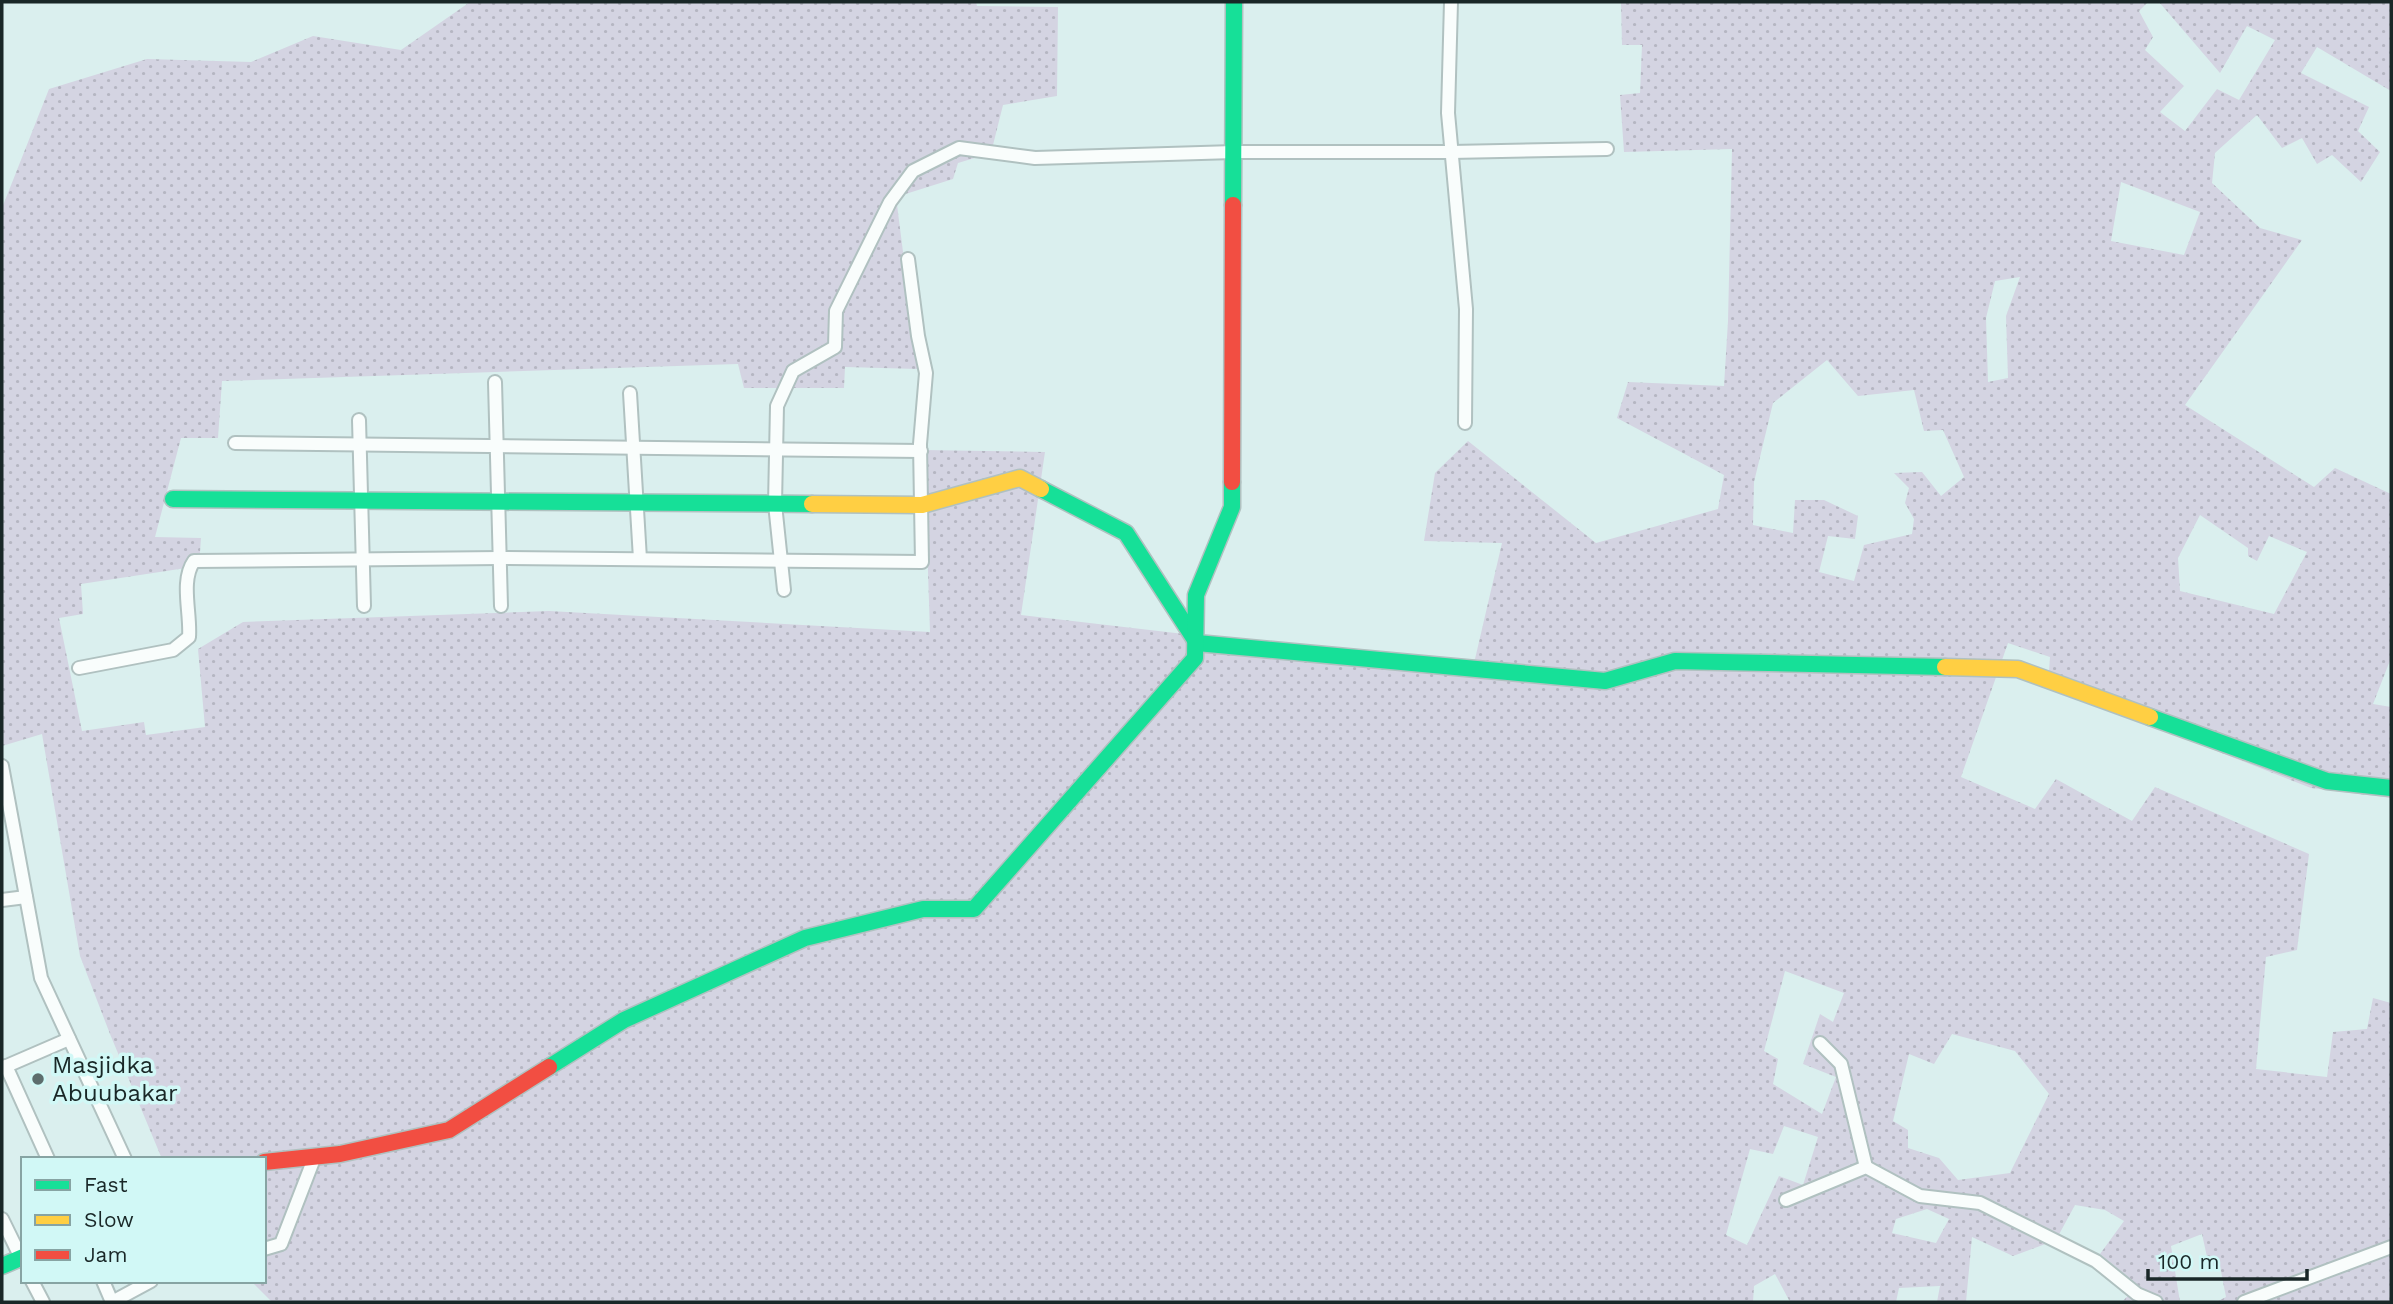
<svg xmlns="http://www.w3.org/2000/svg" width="2393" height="1304" viewBox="0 0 2393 1304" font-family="'Work Sans',sans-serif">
<defs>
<pattern id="green-dots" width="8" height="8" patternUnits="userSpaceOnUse" patternTransform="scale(1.75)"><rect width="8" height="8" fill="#d4d4e2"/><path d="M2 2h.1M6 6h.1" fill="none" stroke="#b5b6c2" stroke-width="1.8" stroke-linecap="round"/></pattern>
</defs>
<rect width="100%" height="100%" fill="#daefee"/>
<path fill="url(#green-dots)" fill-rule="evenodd" d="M 470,2 L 976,2 L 977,6 L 1058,7 L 1057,96 L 1003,105 L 991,153 L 958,163 L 953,179 L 896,197 L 918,369 L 845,367 L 844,388 L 744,388 L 738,364 L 222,381 L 218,438 L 181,438 L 155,537 L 201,538 L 199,566 L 81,584 L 83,614 L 59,618 L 82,731 L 144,722 L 146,735 L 205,727 L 198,649 L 243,622 L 549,611 L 930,632 L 924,450 L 1045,452 L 1021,615 L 1407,660 L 1475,659 L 1502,543 L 1424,541 L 1435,473 L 1468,441 L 1596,543 L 1718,509 L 1724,475 L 1617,418 L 1628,382 L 1724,386 L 1728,321 L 1732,149 L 1624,152 L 1620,95 L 1640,93 L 1642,45 L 1622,45 L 1621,2 L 2148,2 L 2139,11 L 2153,37 L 2145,50 L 2184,86 L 2160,112 L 2185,131 L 2217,89 L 2239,100 L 2275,40 L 2247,26 L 2220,73 L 2159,2 L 2391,2 L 2391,91 L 2317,47 L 2301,73 L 2369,107 L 2358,131 L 2380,152 L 2361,182 L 2332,155 L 2317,164 L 2302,138 L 2282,148 L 2257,115 L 2215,153 L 2212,183 L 2260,228 L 2302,240 L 2185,405 L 2314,487 L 2335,468 L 2391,494 L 2391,658 L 2373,704 L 2391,707 L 2391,798 L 2311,788 L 2048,685 L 2050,657 L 2008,643 L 1961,777 L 2035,809 L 2056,779 L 2132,821 L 2155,787 L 2309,854 L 2297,950 L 2266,957 L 2256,1069 L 2327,1077 L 2333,1032 L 2367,1029 L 2373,998 L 2391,1003 L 2391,1302 L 2216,1302 L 2226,1297 L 2220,1266 L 2209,1266 L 2202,1234 L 2171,1246 L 2180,1302 L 2122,1302 L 2138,1285 L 2100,1254 L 2124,1221 L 2105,1210 L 2075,1205 L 2056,1240 L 2013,1256 L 1972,1237 L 1966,1302 L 1937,1302 L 1940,1286 L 1899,1288 L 1896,1302 L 1790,1302 L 1775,1274 L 1754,1286 L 1753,1302 L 272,1302 L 251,1281 L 264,1281 L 264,1159 L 162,1159 L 110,1034 L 80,956 L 42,734 L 2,746 L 2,208 L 49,89 L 147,59 L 251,62 L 313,36 L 401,50 ZM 2121,182 L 2200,212 L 2184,255 L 2111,241 ZM 2020,277 L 2006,316 L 2008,378 L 1988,382 L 1986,318 L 1995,281 ZM 1827,360 L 1858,396 L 1914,390 L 1924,431 L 1943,430 L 1964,477 L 1941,496 L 1922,472 L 1894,473 L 1909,488 L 1905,503 L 1914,519 L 1912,534 L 1864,545 L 1854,581 L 1819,572 L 1828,536 L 1855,539 L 1858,516 L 1824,500 L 1795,500 L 1793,533 L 1753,525 L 1754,482 L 1773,403 ZM 2200,515 L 2248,548 L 2248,556 L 2257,561 L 2269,536 L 2307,552 L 2274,614 L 2180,591 L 2178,558 ZM 1785,971 L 1844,993 L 1833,1022 L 1820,1014 L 1803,1064 L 1836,1077 L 1822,1114 L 1773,1084 L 1778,1059 L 1764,1051 ZM 1952,1034 L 2015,1051 L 2049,1094 L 2010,1173 L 1958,1180 L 1939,1158 L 1908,1148 L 1908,1130 L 1893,1121 L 1909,1054 L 1934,1064 ZM 1784,1126 L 1818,1137 L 1803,1185 L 1779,1176 L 1747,1245 L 1726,1235 L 1750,1149 L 1773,1154 ZM 1927,1209 L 1949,1219 L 1936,1243 L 1892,1233 L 1896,1219 Z"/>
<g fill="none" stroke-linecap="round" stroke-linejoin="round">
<defs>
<g id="street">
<polyline points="1451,2 1448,113 1466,309 1465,423"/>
<polyline points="495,382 501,606"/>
<polyline points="630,393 640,559"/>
<polyline points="359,420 364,606"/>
<polyline points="235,443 921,451"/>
<polyline points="784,590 775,504 777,406 793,371 835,347 836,311 890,202 913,171 959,148 1035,158 1234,152 1451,152 1607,149"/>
<path d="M 79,668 L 173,650 L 189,637 C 191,613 180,581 194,561 L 500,558 L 922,562 L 920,444 L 926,373 L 918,336 L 908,259"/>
<polyline points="2,766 41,978 125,1159"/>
<polyline points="2,900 26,897"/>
<polyline points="1820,1043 1841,1064 1866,1167"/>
<polyline points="6,1066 48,1159"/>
<polyline points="2,1068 69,1039"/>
<polyline points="1786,1200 1866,1167 1920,1196 1980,1203 2096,1261 2137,1294 2156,1302"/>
<polyline points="2,1219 23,1262"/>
<polyline points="264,1249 281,1244 315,1156"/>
<polyline points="32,1281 43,1302"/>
<polyline points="103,1281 112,1302 151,1281"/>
<polyline points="2244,1302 2391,1247"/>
</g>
<g id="fast">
<polyline points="1233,205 1234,2"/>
<polyline points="1041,489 1126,533 1197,643 1605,681 1675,661 1945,667"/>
<polyline points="173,499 812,504"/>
<polyline points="2150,717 2327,781 2391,788"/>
<polyline points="549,1067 624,1020 805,938 923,909 974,909 1195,658 1196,595 1232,507 1232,482"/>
<polyline points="2,1266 23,1257"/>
</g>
<g id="slow">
<polyline points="812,504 922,505 1020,478 1041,489"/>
<polyline points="1945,667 2018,669 2150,717"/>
</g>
<g id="jam">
<polyline points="1232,482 1233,205"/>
<polyline points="264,1162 340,1154 449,1130 549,1067"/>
</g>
</defs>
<use href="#street" stroke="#b0c1c0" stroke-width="16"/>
<use href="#fast" stroke="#b0c1c0" stroke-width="19"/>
<use href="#slow" stroke="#b0c1c0" stroke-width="19"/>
<use href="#jam" stroke="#b0c1c0" stroke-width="19"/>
<use href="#street" stroke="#f9fdfc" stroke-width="12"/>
<use href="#fast" stroke="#16e098" stroke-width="16"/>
<use href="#slow" stroke="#ffcf43" stroke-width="16"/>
<use href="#jam" stroke="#f24e42" stroke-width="16"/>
</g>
<circle fill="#5d6d6d" stroke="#d1f8f6" stroke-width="2.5" cx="38" cy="1079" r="7"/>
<g text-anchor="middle" stroke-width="7" stroke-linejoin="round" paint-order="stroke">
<g font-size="24" fill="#192727" stroke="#d1f8f6" text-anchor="start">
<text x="52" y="1073">Masjidka<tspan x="52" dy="28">Abuubakar</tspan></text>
</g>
</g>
<rect width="2393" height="1304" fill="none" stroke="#192727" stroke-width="7"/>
<rect x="21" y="1157" width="245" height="126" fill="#d1f8f6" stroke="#87a4a3" stroke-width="2"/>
<rect x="35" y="1180" width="35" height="10" fill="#16e098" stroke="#87a4a3" stroke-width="2"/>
<text x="84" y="1192" font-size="21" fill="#192727">Fast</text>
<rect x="35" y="1215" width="35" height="10" fill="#ffcf43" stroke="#87a4a3" stroke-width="2"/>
<text x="84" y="1227" font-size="21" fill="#192727">Slow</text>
<rect x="35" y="1250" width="35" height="10" fill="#f24e42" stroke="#87a4a3" stroke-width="2"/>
<text x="84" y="1262" font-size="21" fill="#192727">Jam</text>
<path d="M2148 1269v10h159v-10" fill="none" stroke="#192727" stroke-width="3.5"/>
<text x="2158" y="1269" font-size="21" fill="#192727" stroke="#d1f8f6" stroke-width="5" paint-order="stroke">100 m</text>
</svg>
